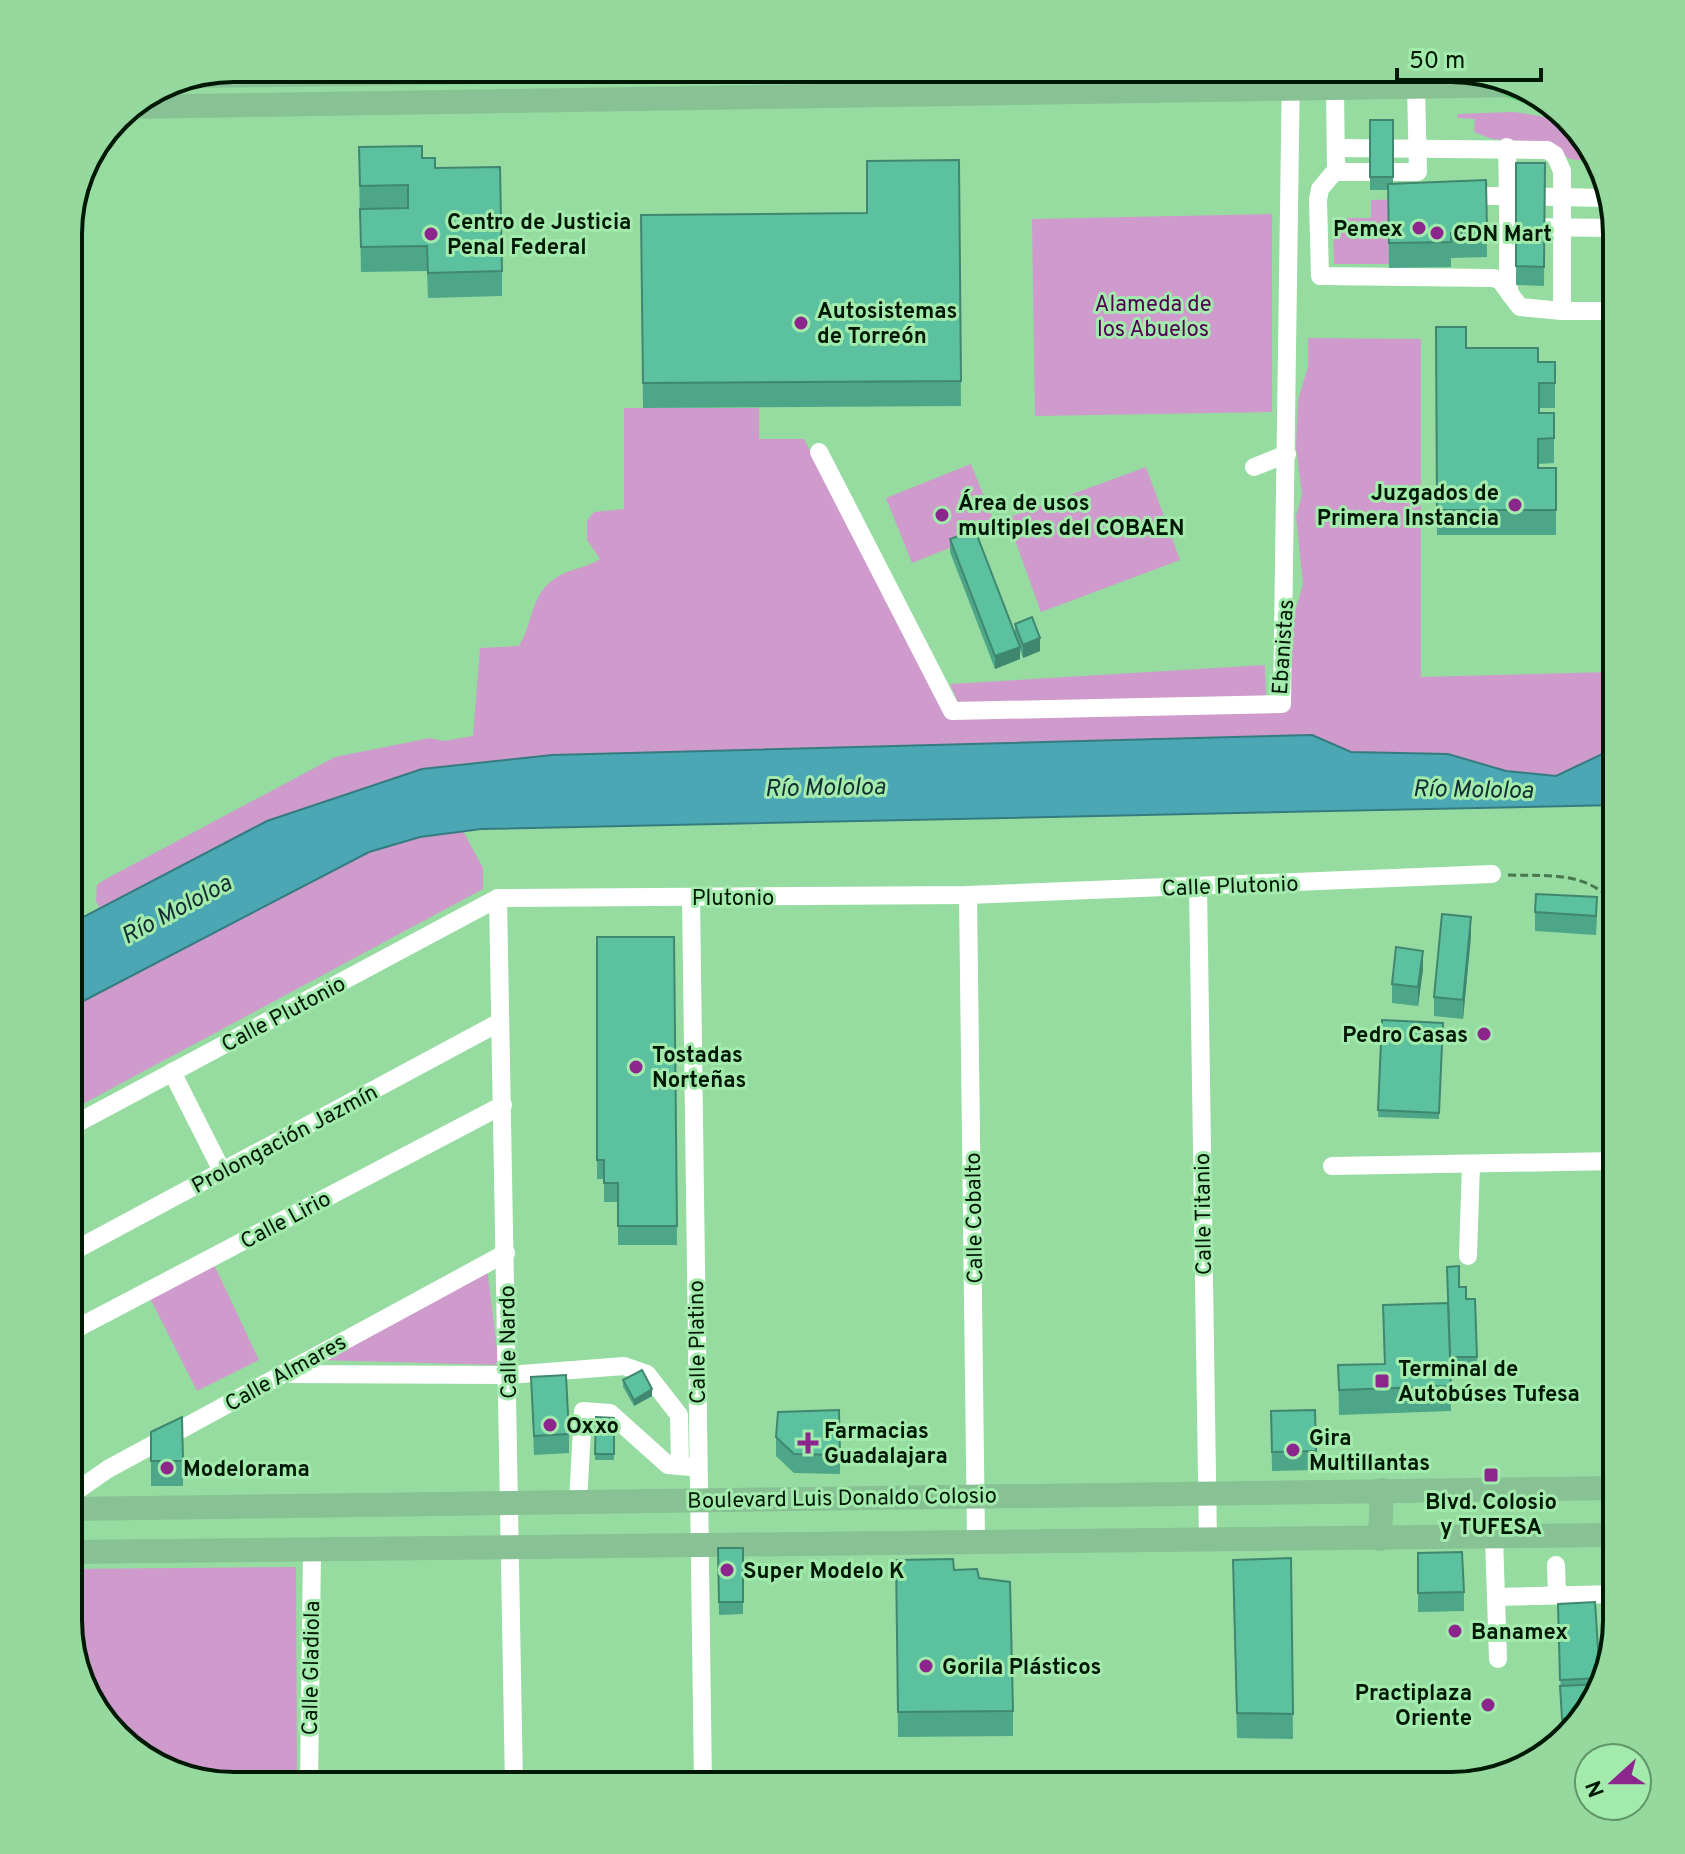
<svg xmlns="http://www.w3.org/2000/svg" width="1685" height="1854" viewBox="0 0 1685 1854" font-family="Overpass,sans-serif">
<rect width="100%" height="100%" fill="#96dca1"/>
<g fill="#cf9acc">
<path d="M 1513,112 C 1548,116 1580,122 1588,161 L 1570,159 L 1546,142 L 1492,139 L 1474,132 L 1475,119 L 1457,118 L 1458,114 Z"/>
<polygon points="1406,199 1388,210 1389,264 1334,264 1333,218 1371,218 1371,200"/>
<polygon points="1272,214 1272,412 1035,416 1032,219"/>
<path d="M 1308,338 L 1421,339 L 1421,677 L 1610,672 L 1613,749 L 1556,776 L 1506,771 L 1448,754 L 1351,752 L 1312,735 L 773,749 L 481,763 L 422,769 L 100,909 L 96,901 L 97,885 L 104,880 L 335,757 L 430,738 L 444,741 L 473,736 L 480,648 L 519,646 C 534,622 530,592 559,576 C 572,568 587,568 600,559 L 587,540 L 587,521 L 594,512 L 624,509 L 624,408 L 759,408 L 759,439 L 804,439 L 943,707 L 1282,704 L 1295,612 L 1303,584 L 1296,516 L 1302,495 L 1296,447 L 1298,400 L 1308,367 Z"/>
<polygon points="971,464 997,529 912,563 886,498"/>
<polygon points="1146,467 1180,560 1041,612 1007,518"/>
<polygon points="1265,665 1266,698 961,709 950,684"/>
<polygon points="463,831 483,868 483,889 68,1112 68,1009 369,852 420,837"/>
<polygon points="211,1258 259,1360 197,1391 147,1292"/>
<polygon points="487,1268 499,1365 318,1360"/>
<polygon points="296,1567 297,1786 234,1786 161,1769 103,1721 68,1620 68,1569"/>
</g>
<polygon fill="#4ba7b4" stroke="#347c7f" stroke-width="2" points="1312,735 1351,752 1448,754 1506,771 1556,776 1617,747 1617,805 481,829 420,837 369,852 68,1009 68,925 267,821 422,769 552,755"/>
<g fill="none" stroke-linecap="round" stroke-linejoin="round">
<path stroke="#48774f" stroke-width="3" stroke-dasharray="8 4" stroke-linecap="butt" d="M 1508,875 C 1550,876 1588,871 1617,906"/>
<g stroke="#fff" stroke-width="18">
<polyline points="1335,88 1336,170 1320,189 1318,200 1320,276 1493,278 1500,280 1510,294"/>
<polyline points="1336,148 1547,150 1555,155 1562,171 1562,311 1617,311"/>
<polyline points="1336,164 1341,172 1418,172 1416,87"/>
<polyline points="1464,196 1508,196 1507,147"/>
<polyline points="1522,227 1615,228"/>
<polyline points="1562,311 1520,307 1510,294 1508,284 1508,196 1605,198"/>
<polyline points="819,452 952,711 1282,704 1291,68"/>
<polyline points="1254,467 1287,454"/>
<polyline points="1198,886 1208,1542"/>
<polyline points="968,895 976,1541"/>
<polyline points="691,897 703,1786"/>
<polyline points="498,898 514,1786"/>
<polyline points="172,1072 222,1171"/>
<polyline points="68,1128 498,898 968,895 1492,874"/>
<polyline points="1332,1166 1617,1161"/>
<polyline points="68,1254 500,1022"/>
<polyline points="1468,1256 1471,1164"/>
<polyline points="68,1333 503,1105"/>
<polyline points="282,1374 508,1375 624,1366 647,1374 679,1415 680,1466"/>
<polyline points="68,1497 108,1469 506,1253"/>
<polyline points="578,1501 583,1411 610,1413 668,1465 691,1467"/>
<polyline points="1494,1537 1498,1659"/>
<polyline points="1556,1565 1557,1595"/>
<polyline points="1496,1597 1617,1594"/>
<polyline points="1007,1779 1185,1786"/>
<polyline points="309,1786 312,1550"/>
</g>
<g stroke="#88c194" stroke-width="24">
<polyline points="195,76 805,68"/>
<polyline points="926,92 973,68"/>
<polyline points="128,107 1523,85"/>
<polyline points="68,1509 1617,1488"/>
<polyline points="1380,1539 1382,1490"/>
<polyline points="68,1552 1617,1535"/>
</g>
<polyline stroke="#63cc78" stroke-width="28" points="1514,85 1530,90"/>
</g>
<g fill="#4ea688">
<polygon points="1370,120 1393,120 1393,184 1486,180 1487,257 1451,258 1451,267 1389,268 1388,190 1370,190"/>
<polygon points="422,158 435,168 502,271 502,296 428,298 427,271 361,272 359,172"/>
<polygon points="959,160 961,406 643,408 641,215 867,213"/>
<polygon points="1516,163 1545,163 1544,286 1516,285"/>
<polygon points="1436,327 1466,348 1538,362 1555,362 1555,408 1539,408 1539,413 1554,413 1554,463 1538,464 1538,468 1556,468 1556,535 1437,535"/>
<polygon points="950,539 1015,633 1015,624 1040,651 1023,658 1020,650 1020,659 995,669 950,552"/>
<polygon points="1535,912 1597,916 1596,935 1535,931"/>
<polygon points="1471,936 1463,1019 1434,1016 1434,997"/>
<polygon points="597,937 674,937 677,1245 618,1245 618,1202 604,1202 604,1179 597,1179"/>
<polygon points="1423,969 1418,1006 1392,1003 1392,984"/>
<polygon points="1382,1020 1443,1023 1439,1119 1378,1117"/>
<polygon points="1459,1287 1466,1299 1477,1357 1477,1376 1450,1376 1451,1411 1339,1415 1338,1365 1384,1364 1383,1305 1448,1303"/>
<polygon points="531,1377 569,1434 569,1453 534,1455"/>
<polygon points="623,1380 652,1396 634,1406 623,1387"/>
<polygon points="1271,1411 1316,1451 1316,1470 1272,1471"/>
<polygon points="596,1417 614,1418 614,1460 595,1460"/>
<polygon points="151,1432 183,1461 183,1486 151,1486"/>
<polygon points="776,1437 840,1455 840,1474 794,1473 776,1456"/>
<polygon points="718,1548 743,1548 743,1614 719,1615"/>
<polygon points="1418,1553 1464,1592 1464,1611 1418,1612"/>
<polygon points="1291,1558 1293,1739 1237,1738 1233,1585"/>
<polygon points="896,1560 954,1570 1013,1711 1013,1736 898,1737"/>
<polygon points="1595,1602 1600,1693 1569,1731 1562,1731 1558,1604"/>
</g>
<g fill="#40876f">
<polygon points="1040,638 1040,651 1023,658 1023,645"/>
<polygon points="1020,647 1020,659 995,669 995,656"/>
<polygon points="1471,917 1471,936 1463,1019 1463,1000"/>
<polygon points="1423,951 1423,969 1418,1006 1418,987"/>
<polygon points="652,1389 652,1396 634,1406 634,1400"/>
</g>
<g fill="#5bc19e" stroke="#40876f" stroke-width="2">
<rect x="1370" y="120" width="23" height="57"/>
<polygon points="422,146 422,158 435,158 435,168 500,167 502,271 428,273 427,246 361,247 360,209 408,208 408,185 360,186 359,147"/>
<polygon points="959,160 961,381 643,383 641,215 867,213 867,161"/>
<polygon points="1516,163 1545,163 1544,267 1516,266"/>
<polygon points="1486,180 1487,232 1451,233 1451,242 1389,243 1388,184"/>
<polygon points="1436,327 1466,327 1466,348 1538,348 1538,362 1555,362 1555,383 1539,383 1539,413 1554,413 1554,438 1538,439 1538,468 1556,468 1556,510 1437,510"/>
<polygon points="975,530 1020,647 995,656 950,539"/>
<polygon points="1032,617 1040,638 1023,645 1015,624"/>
<polygon points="1536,894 1597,897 1596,916 1535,912"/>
<polygon points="1442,914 1471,917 1463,1000 1434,997"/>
<polygon points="597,937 674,937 677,1226 618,1226 618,1183 604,1183 604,1160 597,1160"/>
<polygon points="1396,947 1423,951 1418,987 1392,984"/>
<polygon points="1382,1020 1443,1023 1439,1113 1378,1110"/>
<polygon points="1459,1266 1459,1287 1466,1287 1466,1299 1475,1299 1477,1357 1450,1357 1447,1267"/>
<polygon points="1448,1303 1451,1386 1339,1390 1338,1365 1385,1364 1383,1305"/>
<polygon points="642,1370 652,1389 634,1400 623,1380"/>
<polygon points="566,1375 569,1434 534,1436 531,1377"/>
<polygon points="839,1410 840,1455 794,1454 776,1437 778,1412"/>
<polygon points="1315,1410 1316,1451 1272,1452 1271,1411"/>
<polygon points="182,1417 183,1461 151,1461 151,1432"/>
<polygon points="596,1417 614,1418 614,1454 595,1454"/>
<polygon points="718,1548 743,1548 743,1602 719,1602"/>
<polygon points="1462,1552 1464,1592 1418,1593 1418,1553"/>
<polygon points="1291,1558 1293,1714 1237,1713 1233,1560"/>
<polygon points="953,1559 954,1570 977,1569 979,1578 1010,1582 1013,1711 898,1712 896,1560"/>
<polygon points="1595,1602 1600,1678 1560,1680 1558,1604"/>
<polygon points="1600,1684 1600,1693 1580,1717 1562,1719 1560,1686"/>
</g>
<g fill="#8d268c" stroke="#a3eaad" stroke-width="3">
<circle cx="1419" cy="228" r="8"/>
<circle cx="1437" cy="233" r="8"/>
<circle cx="431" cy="234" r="8"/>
<circle cx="801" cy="323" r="8"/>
<circle cx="1515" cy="505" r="8"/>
<circle cx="942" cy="515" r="8"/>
<circle cx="1484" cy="1034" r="8"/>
<circle cx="636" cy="1067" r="8"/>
<rect x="1374" y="1373" width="16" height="16" rx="4"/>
<circle cx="550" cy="1425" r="8"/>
<path d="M804 1431h8v8h8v8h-8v8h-8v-8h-8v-8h8z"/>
<circle cx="1293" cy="1450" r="8"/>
<circle cx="167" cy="1468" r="8"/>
<rect x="1483" y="1467" width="16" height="16" rx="4"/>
<circle cx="727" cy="1570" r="8"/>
<circle cx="1455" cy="1631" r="8"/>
<circle cx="926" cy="1666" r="8"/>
<circle cx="1488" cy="1705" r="8"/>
</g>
<g text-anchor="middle" stroke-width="6" stroke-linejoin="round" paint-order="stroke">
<g font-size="22" font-weight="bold" fill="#001904" stroke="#a3eaad" text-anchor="start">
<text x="447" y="229">Centro de Justicia<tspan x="447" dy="25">Penal Federal</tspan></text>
<text x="1403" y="236" text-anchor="end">Pemex</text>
<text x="1453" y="241">CDN Mart</text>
<text x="817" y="318">Autosistemas<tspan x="817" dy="25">de Torreón</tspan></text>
<text x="1499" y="500" text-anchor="end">Juzgados de<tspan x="1499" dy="25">Primera Instancia</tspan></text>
<text x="958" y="510">Área de usos<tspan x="958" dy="25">multiples del COBAEN</tspan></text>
<text x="1468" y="1042" text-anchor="end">Pedro Casas</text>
<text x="652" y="1062">Tostadas<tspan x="652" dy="25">Norteñas</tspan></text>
<text x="1398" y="1376">Terminal de<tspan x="1398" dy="25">Autobúses Tufesa</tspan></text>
<text x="566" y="1433">Oxxo</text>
<text x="824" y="1438">Farmacias<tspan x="824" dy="25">Guadalajara</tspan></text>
<text x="1309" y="1445">Gira<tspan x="1309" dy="25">Multillantas</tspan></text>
<text x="183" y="1476">Modelorama</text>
<text x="1491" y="1509" text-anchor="middle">Blvd. Colosio<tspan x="1491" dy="25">y TUFESA</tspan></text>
<text x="743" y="1578">Super Modelo K</text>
<text x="1471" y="1639">Banamex</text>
<text x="942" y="1674">Gorila Plásticos</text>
<text x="1472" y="1700" text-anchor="end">Practiplaza<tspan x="1472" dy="25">Oriente</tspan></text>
</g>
<g font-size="22" fill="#510051" stroke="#a3eaad">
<text x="1153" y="311">Alameda de<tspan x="1153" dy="25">los Abuelos</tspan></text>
</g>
<g font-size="22" fill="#001904" stroke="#a3eaad">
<text transform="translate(1282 647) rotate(-86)" y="8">Ebanistas</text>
<text transform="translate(1230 885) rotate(-2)" y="8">Calle Plutonio</text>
<text x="733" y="905">Plutonio</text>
<text transform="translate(283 1013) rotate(-28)" y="8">Calle Plutonio</text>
<text transform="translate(284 1138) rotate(-28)" y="8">Prolongación Jazmín</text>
<text transform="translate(1202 1214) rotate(-91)" y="8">Calle Titanio</text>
<text transform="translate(973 1218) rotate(-91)" y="8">Calle Cobalto</text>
<text transform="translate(285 1219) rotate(-28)" y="8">Calle Lirio</text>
<text transform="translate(507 1342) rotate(-91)" y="8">Calle Nardo</text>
<text transform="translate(696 1342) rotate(-91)" y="8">Calle Platino</text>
<text transform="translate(285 1372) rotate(-29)" y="8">Calle Almares</text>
<text transform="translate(842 1497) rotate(-1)" y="8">Boulevard Luis Donaldo Colosio</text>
<text transform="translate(310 1668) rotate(-89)" y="8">Calle Gladiola</text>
</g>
<g font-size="24" font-style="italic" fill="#112e32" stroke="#a3eaad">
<text transform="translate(825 787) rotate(-1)" y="8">Río Mololoa</text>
<text transform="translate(1473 789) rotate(1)" y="8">Río Mololoa</text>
<text transform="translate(176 909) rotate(-28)" y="8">Río Mololoa</text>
</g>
</g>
<path d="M0 0H1685V1854H0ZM234 82H1451A152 152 0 0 1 1603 234V1620A152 152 0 0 1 1451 1772H234A152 152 0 0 1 82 1620V234A152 152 0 0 1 234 82Z" fill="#96d99f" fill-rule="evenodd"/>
<path fill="none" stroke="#001904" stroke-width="4" d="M234 82H1451A152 152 0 0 1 1603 234V1620A152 152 0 0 1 1451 1772H234A152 152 0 0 1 82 1620V234A152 152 0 0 1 234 82Z"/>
<g transform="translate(1613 1782) rotate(249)"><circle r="38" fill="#a3eaad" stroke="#629669" stroke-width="2"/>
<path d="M0-6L14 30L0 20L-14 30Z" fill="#8d268c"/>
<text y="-12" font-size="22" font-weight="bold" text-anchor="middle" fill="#001904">N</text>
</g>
<path d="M1397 68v12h144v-12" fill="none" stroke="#001904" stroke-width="4"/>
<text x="1409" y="68" font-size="24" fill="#001904" stroke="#a3eaad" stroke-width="6" paint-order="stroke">50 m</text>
</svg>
